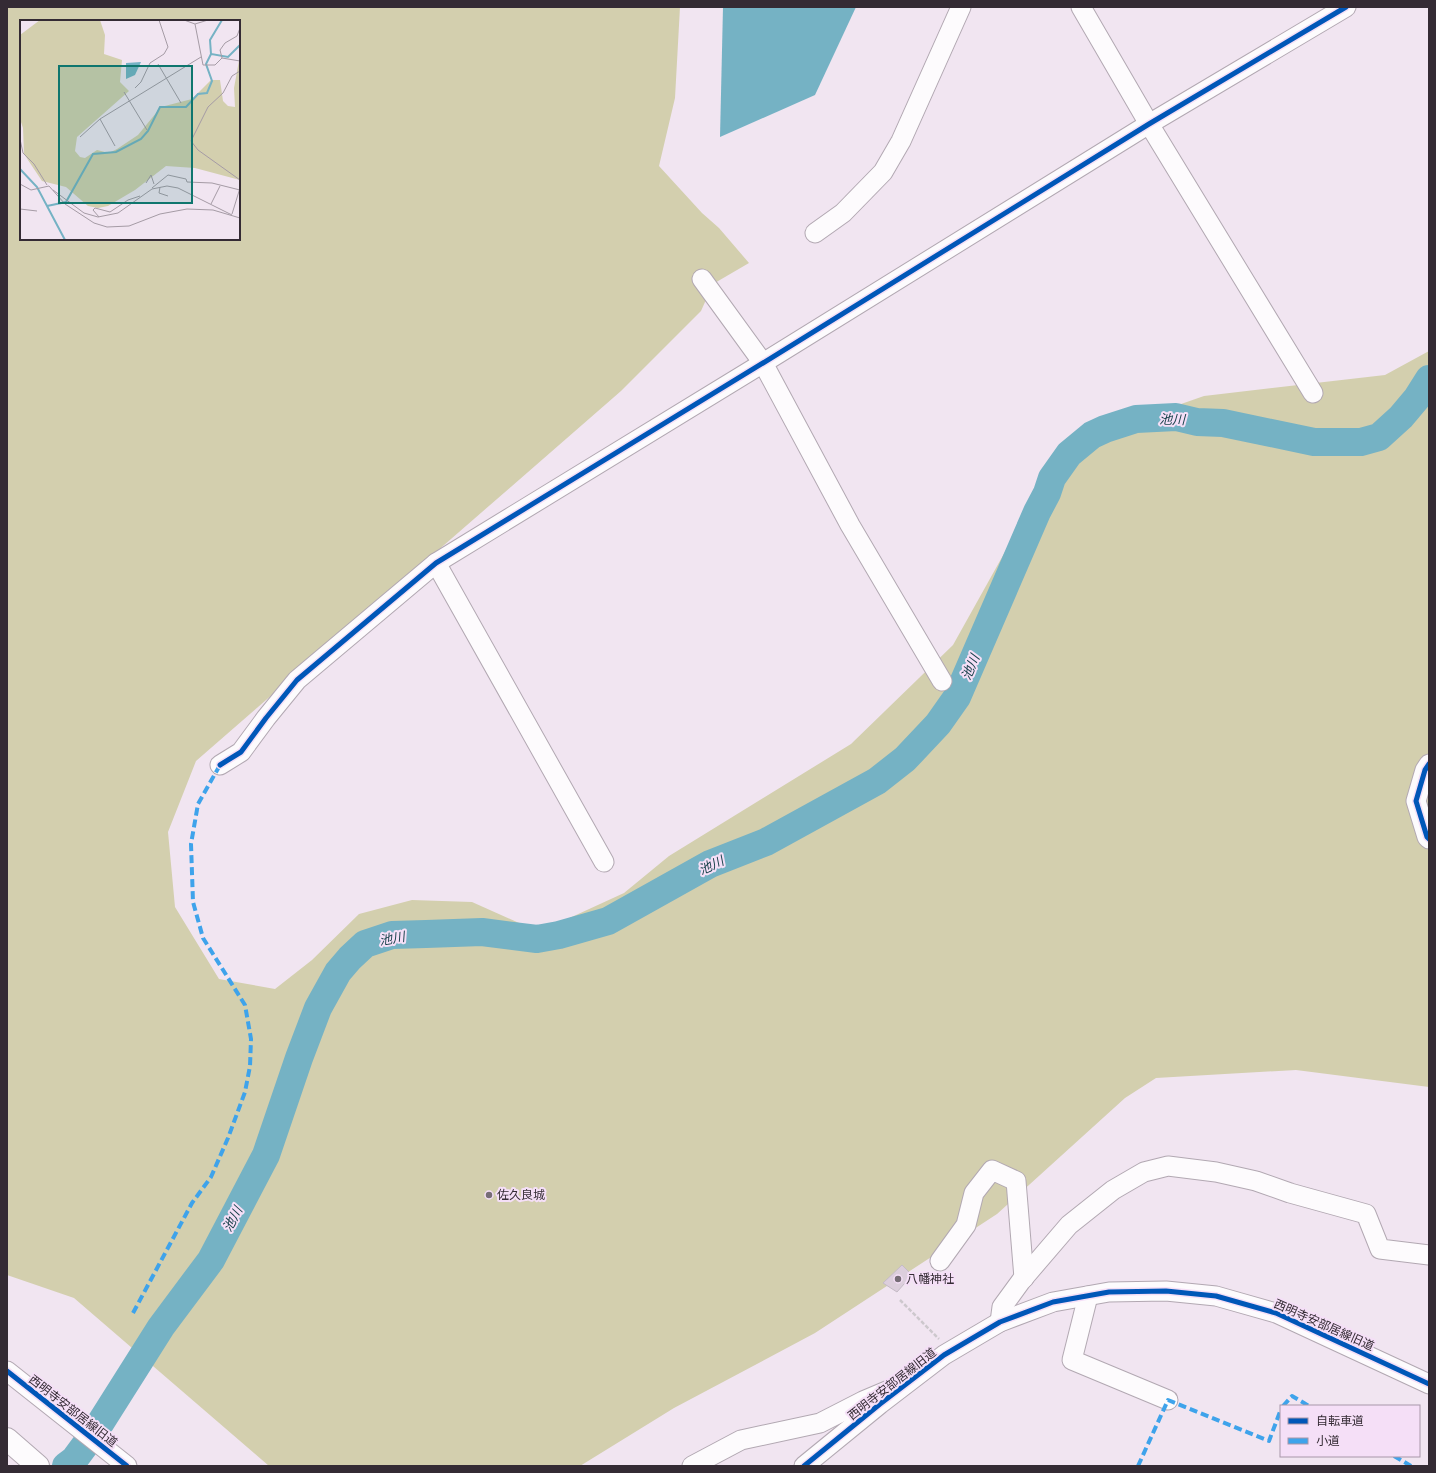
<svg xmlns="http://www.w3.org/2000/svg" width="1436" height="1473" viewBox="0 0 1436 1473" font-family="Signika,'Noto Sans JP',sans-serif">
<rect width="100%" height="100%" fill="#f1e5f1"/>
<path fill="#d3cfae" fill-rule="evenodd" d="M 7,7 L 680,7 L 675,98 L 659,166 L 702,213 L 719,228 L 749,263 L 713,284 L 701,311 L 621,391 L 196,761 L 168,832 L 175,907 L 219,979 L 275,989 L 312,960 L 359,914 L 412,900 L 472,902 L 539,932 L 624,893 L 669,856 L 851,744 L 953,645 L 1040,489 L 1098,433 L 1204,396 L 1385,375 L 1429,351 L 1429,1087 L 1296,1070 L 1156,1078 L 1125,1098 L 997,1214 L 815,1333 L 674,1408 L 580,1466 L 269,1466 L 74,1298 L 7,1275 ZM 21,21 L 239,21 L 239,239 L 21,239 Z"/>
<polygon fill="#75b2c4" points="723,7 856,7 815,95 720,137"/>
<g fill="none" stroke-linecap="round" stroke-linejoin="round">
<polyline stroke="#75b2c4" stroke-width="28" points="66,1466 74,1460 94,1433 161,1327 211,1260 266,1155 299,1058 318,1008 338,972 350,958 365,944 392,935 426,934 482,932 537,939 559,935 608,921 710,864 766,842 877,781 905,759 938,724 957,697 1037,512 1047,493 1052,478 1069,454 1092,435 1105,429 1136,419 1176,417 1197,422 1223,423 1314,442 1361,442 1379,437 1401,417 1417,398 1429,379"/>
</g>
<polygon fill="#dccedc" stroke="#c4bbc5" points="902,1265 912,1275 897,1292 883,1283"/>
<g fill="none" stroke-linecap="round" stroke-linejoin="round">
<defs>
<g id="minor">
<polyline points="1081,7 1149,124 1313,393"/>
<polyline points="815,233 843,213 883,172 901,141 961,7"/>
<polyline points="702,279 763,363 850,525 942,681"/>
<polyline points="436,563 604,862"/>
<polyline points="1429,764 1425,770 1416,801 1427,837 1429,839"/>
<polyline points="220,765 241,752 266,718 297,680 436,563 763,363 1149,124 1346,7"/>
<polyline points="940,1261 966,1225 974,1193 992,1170 1016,1181 1024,1278"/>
<polyline points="1088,1296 1072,1360 1168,1400"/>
<polyline points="1000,1322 1002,1307 1021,1281 1069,1225 1113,1190 1144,1172 1168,1166 1216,1172 1256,1181 1290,1193 1366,1214 1380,1249 1429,1255"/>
<polyline points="7,1371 127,1466"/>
<polyline points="692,1466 741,1440 820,1423 863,1401 889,1390"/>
<polyline points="804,1466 880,1404 944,1355 1000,1322 1053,1302 1109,1292 1166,1291 1216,1296 1276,1313 1429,1384"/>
</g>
<polyline id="major" points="7,1439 38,1466"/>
</defs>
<use href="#minor" stroke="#b2a8b2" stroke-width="21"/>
<use href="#major" stroke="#b2a8b2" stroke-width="24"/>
<polyline stroke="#cdc8cd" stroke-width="2.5" stroke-dasharray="4 2" stroke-linecap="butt" points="900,1300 939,1339"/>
<use href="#minor" stroke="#fdfbfd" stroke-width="19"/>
<use href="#major" stroke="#fdfbfd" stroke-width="22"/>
<g stroke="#3ea3eb" stroke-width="4" stroke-dasharray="8 4" stroke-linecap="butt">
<polyline points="133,1313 192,1203 211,1177 228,1138 245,1092 250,1066 251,1039 245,1005 203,938 193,902 191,844 198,804 220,765"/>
<polyline points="1283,1406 1292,1396 1309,1406"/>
<polyline points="1394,1456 1411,1466"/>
<polyline points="1138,1466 1168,1400 1269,1441 1281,1409"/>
</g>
<defs>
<g id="cycleway">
<polyline points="1429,764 1425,770 1416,801 1427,837 1429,839"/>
<polyline points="220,765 241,752 266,718 297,680 436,563 763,363 1149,124 1346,7"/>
<polyline points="7,1371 127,1466"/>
<polyline points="804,1466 880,1404 944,1355 1000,1322 1053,1302 1109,1292 1166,1291 1216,1296 1276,1313 1429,1384"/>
</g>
</defs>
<use href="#cycleway" stroke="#f5dff7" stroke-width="8"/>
<use href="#cycleway" stroke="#0057b8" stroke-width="5"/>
</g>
<g fill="#766c76" stroke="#f5dff7" stroke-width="1.5">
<circle cx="489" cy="1195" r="4"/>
<circle cx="898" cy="1279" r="4"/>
</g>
<g text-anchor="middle" stroke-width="4" stroke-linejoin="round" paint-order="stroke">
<g font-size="12" fill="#342b34" stroke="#f5dff7" text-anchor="start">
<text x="497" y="1199">佐久良城</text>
<text x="906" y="1283">八幡神社</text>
</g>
<g font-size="12" fill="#342b34" stroke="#f5dff7">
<text transform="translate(1324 1325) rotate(24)" y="4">西明寺安部居線旧道</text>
<text transform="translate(892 1384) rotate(-38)" y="4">西明寺安部居線旧道</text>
<text transform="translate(73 1411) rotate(38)" y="4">西明寺安部居線旧道</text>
</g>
<g font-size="13" font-style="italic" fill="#18414a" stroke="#f5dff7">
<text transform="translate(1172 419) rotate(1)" y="5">池川</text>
<text transform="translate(970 667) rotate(-67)" y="5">池川</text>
<text transform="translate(711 865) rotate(-25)" y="5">池川</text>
<text transform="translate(392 938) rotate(-10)" y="5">池川</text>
<text transform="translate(232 1219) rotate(-62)" y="5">池川</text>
</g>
</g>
<g transform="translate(20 20)">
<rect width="220" height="220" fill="#f1e5f1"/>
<path d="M 20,0 L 80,0 L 85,15 L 84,34 L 102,40 L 100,62 L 109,71 L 57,117 L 55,131 L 60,137 L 65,138 L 77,130 L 89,133 L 97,129 L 118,115 L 141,87 L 172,79 L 191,60 L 200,60 L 203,81 L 208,86 L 215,87 L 214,68 L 220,35 L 220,160 L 175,148 L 146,146 L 115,170 L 88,186 L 78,188 L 68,186 L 46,167 L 22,161 L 4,134 L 3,108 L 0,99 L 0,15 Z" fill="#d3cfae"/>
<path d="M 121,42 L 115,55 L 106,59 L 106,43 Z" fill="#75b2c4"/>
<path fill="none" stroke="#75b2c4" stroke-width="2" d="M 202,0 L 190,20 L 191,34 L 208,37 L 220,25M 0,149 L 17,167 L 45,220M 27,186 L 46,182 L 73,134 L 96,132 L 121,119 L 128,111 L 140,87 L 166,87 L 178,74 L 187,73 L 192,61 L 186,44 L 191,34"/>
<path fill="none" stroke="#a59ba5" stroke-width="1" d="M 164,0 L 175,4 L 188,0M 175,4 L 183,45 L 195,45 L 202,38M 202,38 L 200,30 L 205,23 L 217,16 L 220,8M 202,38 L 220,41M 138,44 L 161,83M 220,51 L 212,56 L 203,73 L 188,87 L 171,121 L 178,130 L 220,160M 115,68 L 121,62 L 130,43 L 144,34 L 148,27 L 139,0M 104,72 L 127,110M 0,93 L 0,118M 80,99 L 95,126M 60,117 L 80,99 L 181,37M 0,119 L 3,133 L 14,144 L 27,165M 126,163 L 131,155 L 134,164M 0,164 L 11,170 L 29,166 L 45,184 L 74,203 L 87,207 L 109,206 L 140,194 L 167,189 L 193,190 L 220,198M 140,167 L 139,173 L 148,176M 132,168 L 148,155 L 166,159 L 167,162 L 192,163 L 220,170M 33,170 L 64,193 L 78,197 L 98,193 L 132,169 L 147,166 L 158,168 L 212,195M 191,184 L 200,166M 0,189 L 17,191M 212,194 L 220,168M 79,197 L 73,190 L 75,188 L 90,192 L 108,180 L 120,176"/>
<path fill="#0f766e" fill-opacity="0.15" stroke="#0f766e" stroke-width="2" d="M 39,46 L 172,46 L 172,183 L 39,183 Z"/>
<rect width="220" height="220" fill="none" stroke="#342b34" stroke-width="2"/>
</g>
<rect width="1436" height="1473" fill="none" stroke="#342b34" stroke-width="16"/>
<rect x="1280" y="1405" width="140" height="52" fill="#f5dff7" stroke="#a897a9"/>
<rect x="1288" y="1418" width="20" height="6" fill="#0057b8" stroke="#a897a9"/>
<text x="1316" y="1425" font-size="12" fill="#342b34">自転車道</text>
<rect x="1288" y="1438" width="20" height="6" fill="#3ea3eb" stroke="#a897a9"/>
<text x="1316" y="1445" font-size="12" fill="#342b34">小道</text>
</svg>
